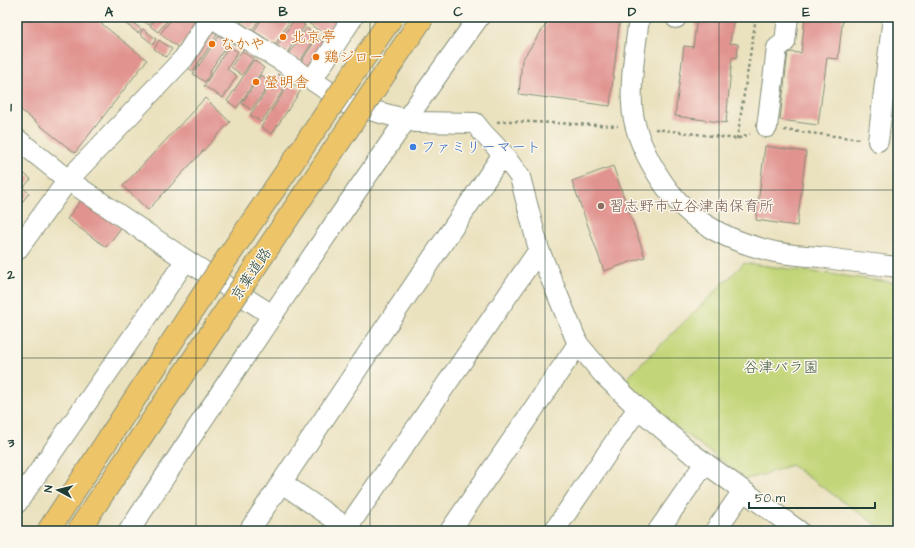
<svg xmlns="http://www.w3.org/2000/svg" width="915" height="548" viewBox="0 0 915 548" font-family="'Architects Daughter','Klee One',sans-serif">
<rect width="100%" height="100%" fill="#fbf7ec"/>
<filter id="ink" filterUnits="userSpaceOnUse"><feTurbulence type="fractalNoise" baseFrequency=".025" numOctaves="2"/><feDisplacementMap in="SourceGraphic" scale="8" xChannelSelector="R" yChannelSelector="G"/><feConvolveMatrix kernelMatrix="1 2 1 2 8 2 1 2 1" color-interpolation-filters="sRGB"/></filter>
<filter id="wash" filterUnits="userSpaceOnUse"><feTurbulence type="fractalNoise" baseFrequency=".012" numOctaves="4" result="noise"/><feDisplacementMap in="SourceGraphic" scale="16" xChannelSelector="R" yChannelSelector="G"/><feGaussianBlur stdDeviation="0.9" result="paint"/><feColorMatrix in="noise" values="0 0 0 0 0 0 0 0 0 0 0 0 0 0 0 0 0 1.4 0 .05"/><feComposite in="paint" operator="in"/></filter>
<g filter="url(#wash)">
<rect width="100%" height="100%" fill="#eae1be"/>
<polygon fill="#c2d578" stroke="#708956" points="744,263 898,283 898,531 885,531 791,465 762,475 746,479 620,385"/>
<g id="blocks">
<g fill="#e1938f">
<polygon points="17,17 93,17 147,60 75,153 17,107"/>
<polygon points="117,17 126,17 141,29 138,33"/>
<polygon points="138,17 154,17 149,25"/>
<polygon points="157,17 170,17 158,32 150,26"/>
<polygon points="173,17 190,17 198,23 179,48 160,34"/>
<polygon points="245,17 261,17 252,30 241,23"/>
<polygon points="263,17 288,17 291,19 275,45 254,31"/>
<polygon points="300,17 342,17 328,37"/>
<polygon points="551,17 620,17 610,106 519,94 522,60"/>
<polygon points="697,17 734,17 730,43 738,44 737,57 732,58 726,123 675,116 684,46 693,47"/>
<polygon points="805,17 843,17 838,59 827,58 818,125 780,120 788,52 801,53"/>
<polygon points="295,18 305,25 287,53 277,46"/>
<polygon points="306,28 317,35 300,61 289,54"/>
<polygon points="143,29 156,39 153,44 140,34"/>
<polygon points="211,31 217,35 193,71 188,68"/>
<polygon points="219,36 229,42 210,71 211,72 205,82 193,74"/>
<polygon points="317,38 327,44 311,68 301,62"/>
<polygon points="159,40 172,49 166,57 154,49"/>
<polygon points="229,46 238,52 227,69 237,76 223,98 204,86"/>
<polygon points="242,51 253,59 242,75 231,67"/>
<polygon points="254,60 264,68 237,108 227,101"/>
<polygon points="278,74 289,82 261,122 250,115"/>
<polygon points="261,75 271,82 251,110 242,103"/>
<polygon points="290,82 301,90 272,134 261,127"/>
<polygon points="205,98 230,122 148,210 123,186"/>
<polygon points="765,146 806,152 797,226 756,220"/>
<polygon points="613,166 645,257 604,271 572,181"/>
<polygon points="17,168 31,179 23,188 29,193 20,205 17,202"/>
<polygon points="82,199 121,228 106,247 67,219"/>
</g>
</g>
</g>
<g filter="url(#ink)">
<use href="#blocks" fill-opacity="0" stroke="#848f79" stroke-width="1"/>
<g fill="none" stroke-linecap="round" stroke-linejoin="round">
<defs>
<g id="minor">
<polyline points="211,17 312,80 347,104 416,122 475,123 483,133 503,154 520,177 539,250 578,344 603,374 638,408 690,452 799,531"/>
<path d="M 639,17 C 636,46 630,75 632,104 C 633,128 644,152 656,172 C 684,219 722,240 775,252 C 790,255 805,256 820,257 C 846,261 872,264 898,267"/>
<polyline points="676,18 676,17"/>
<polyline points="312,80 353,17"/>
<polyline points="767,127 777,48 785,42 788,17"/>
<polyline points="17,139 68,180 186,260 272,315"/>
<polyline points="878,141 893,17"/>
<polyline points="17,250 68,180 184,58 210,17"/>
<polyline points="282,483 352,531"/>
<polyline points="17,503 186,260"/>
<path d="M 129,531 C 243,358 358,185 479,17"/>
<polyline points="249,531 370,350 503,154"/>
<polyline points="345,531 539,250"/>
<polyline points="450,531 578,344"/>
<polyline points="554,531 638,408"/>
<polyline points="658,531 705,463"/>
<polyline points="715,531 743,491"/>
</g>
</defs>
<use href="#minor" stroke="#848f79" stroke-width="22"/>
<g stroke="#848f79" stroke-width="2.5" stroke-dasharray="3 3" stroke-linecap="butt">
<polyline points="497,122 510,121 618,126"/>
<polyline points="655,129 737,139 750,134"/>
<polyline points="784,130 860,139"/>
<polyline points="737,139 756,17"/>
</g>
<use href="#minor" stroke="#fff" stroke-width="20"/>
<defs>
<g id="highway-bridge">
<polyline points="48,531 223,264 392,17"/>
<polyline points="78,531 423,17"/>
</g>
</defs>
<use href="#highway-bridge" stroke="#848f79" stroke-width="24" stroke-linecap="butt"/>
<use href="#highway-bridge" stroke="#eec469" stroke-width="22"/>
</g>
</g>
<path fill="none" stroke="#1f3d34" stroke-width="1" stroke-opacity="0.55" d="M 196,17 L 196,531M 370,17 L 370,531M 545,17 L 545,531M 719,17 L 719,531M 17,190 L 898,190M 17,358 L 898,358"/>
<g fill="#e8710a" stroke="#fbf7ec" stroke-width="1.5">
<circle cx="283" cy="37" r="4"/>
<circle cx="212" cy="44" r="4"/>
<circle cx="316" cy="57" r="4"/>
<circle cx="256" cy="82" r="4"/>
</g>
<circle fill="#3f7fe0" stroke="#fbf7ec" stroke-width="1.5" cx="413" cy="147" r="4"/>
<circle fill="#8d6e63" stroke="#fbf7ec" stroke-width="1.5" cx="601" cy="206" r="4"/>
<g text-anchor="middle" stroke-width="3" stroke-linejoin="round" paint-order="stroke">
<g font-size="15" fill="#c56008" stroke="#fbf7ec" text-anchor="start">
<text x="291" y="42">北京亭</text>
<text x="220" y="49">なかや</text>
<text x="324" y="62">鶏ジロー</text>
<text x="264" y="87">螢明舎</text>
</g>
<g font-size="15" fill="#366cbe" stroke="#fbf7ec" text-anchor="start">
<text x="421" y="152">ファミリーマート</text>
</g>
<g font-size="15" fill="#785e54" stroke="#fbf7ec" text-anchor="start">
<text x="609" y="211">習志野市立谷津南保育所</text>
</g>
<g font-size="15" fill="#1f3d34" stroke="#fbf7ec">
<text transform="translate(251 274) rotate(-56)" y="5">京葉道路</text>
</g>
<g font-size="15" fill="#405b42" stroke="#fbf7ec">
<text x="781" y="372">谷津バラ園</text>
</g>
</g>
<rect width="915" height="548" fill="none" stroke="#fbf7ec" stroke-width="44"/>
<g transform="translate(58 490) rotate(277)" stroke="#fbf7ec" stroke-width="3" paint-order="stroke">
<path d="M0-3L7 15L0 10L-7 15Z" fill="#1f3d34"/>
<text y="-6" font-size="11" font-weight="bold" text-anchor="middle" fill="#1f3d34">N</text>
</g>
<path d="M749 502v6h126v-6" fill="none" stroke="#1f3d34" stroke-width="2"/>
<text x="755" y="502" font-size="12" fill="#1f3d34" stroke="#fbf7ec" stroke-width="3" paint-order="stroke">50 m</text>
<rect x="22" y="22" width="871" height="504" fill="none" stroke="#1f3d34" stroke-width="1.5"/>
<g font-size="13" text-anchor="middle" font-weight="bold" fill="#1f3d34">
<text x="109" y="16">A</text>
<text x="283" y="16">B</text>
<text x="458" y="16">C</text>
<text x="632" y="16">D</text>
<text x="806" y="16">E</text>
<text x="11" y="111">1</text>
<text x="11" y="279">2</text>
<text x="11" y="447">3</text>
</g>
</svg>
